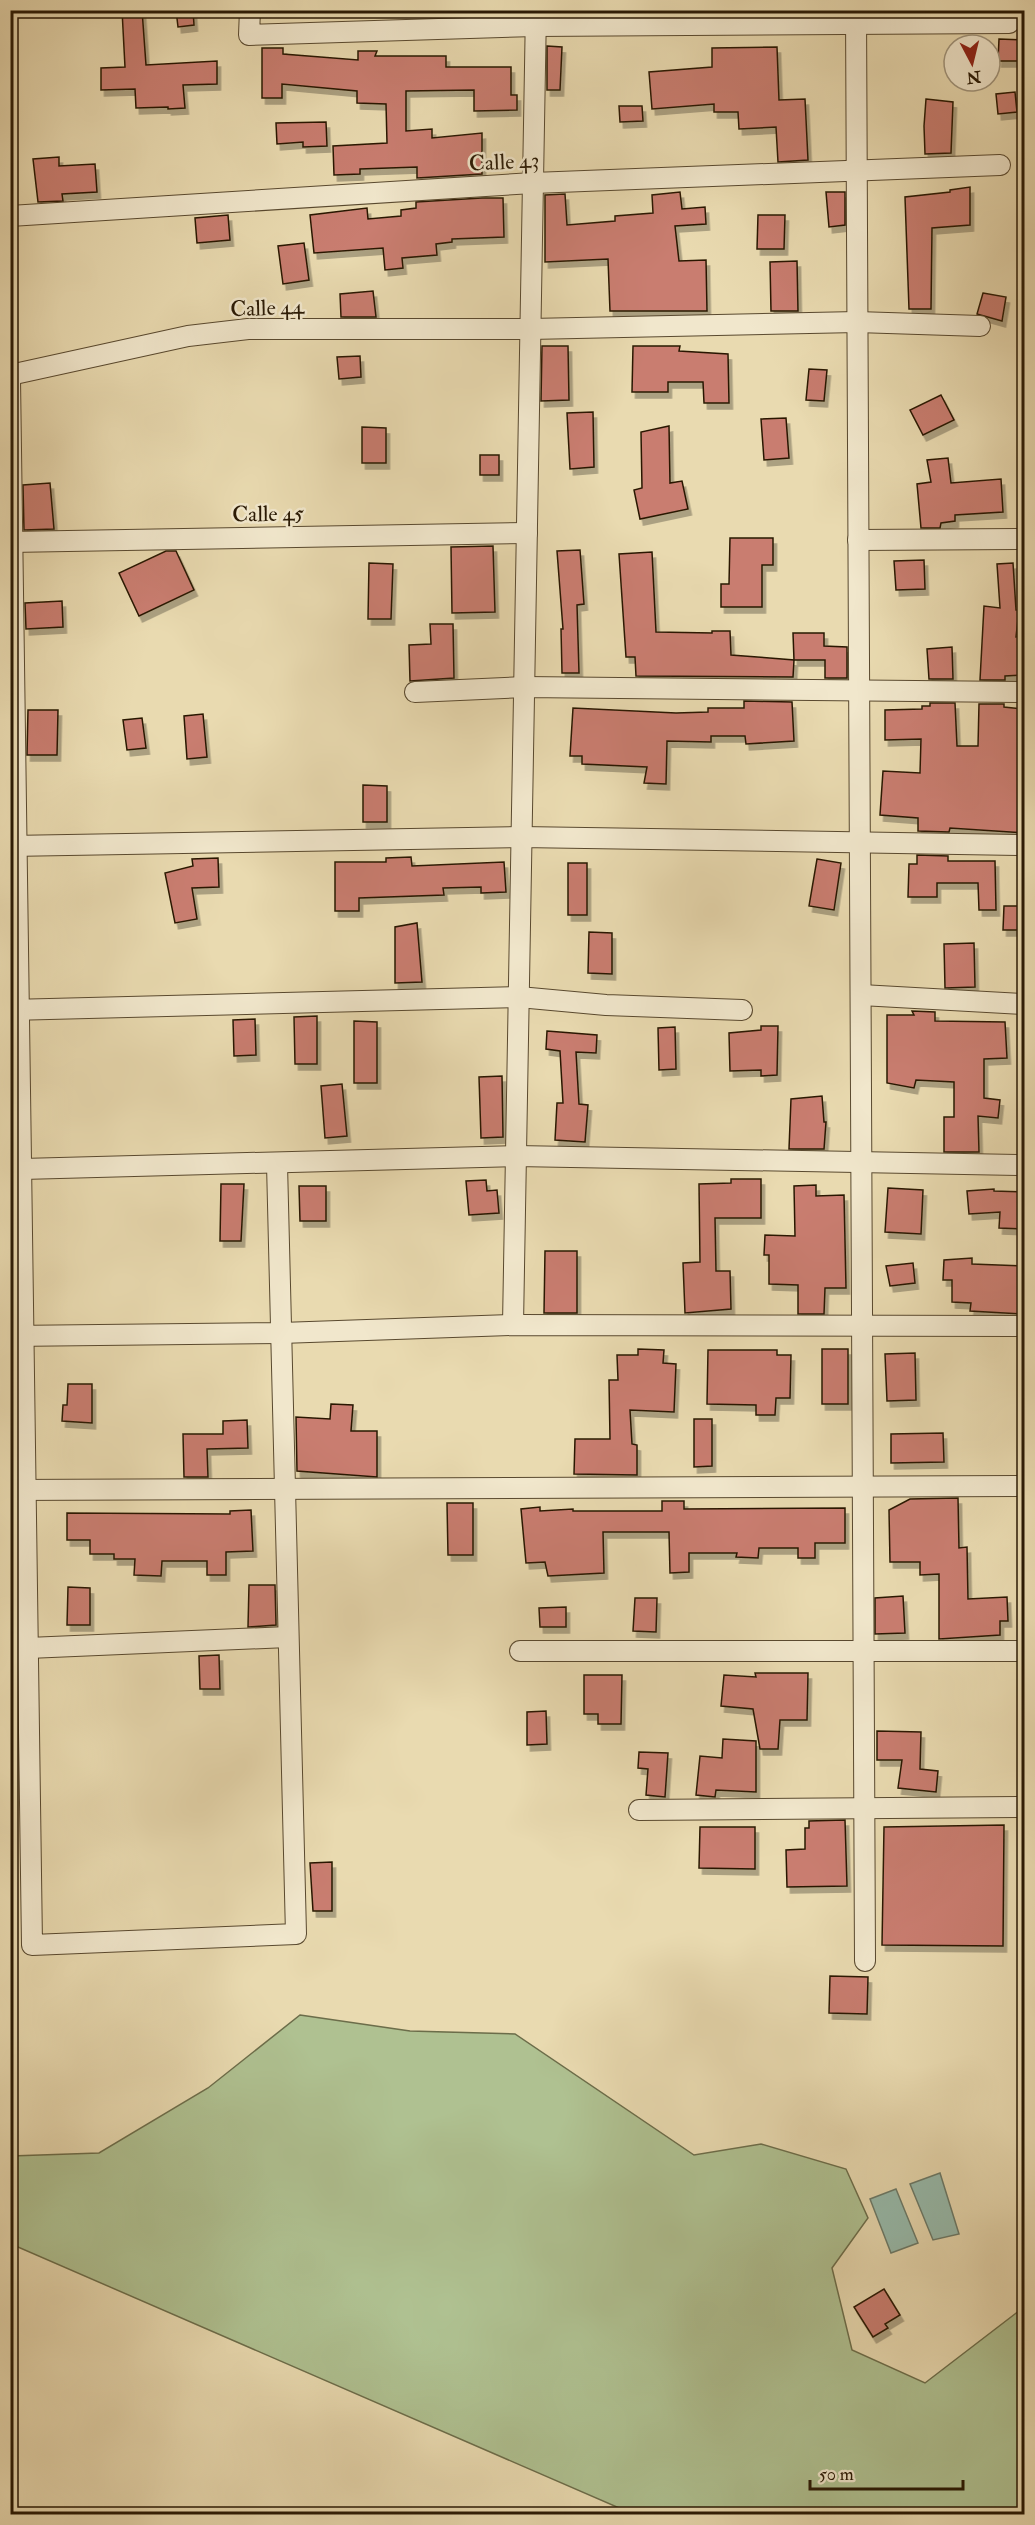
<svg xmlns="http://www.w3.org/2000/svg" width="1035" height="2525" viewBox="0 0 1035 2525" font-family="'IM FELL Double Pica',serif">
<defs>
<filter id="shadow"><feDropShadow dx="3.5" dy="6" stdDeviation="0" flood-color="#0004"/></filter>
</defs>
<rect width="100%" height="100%" fill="#e9dab0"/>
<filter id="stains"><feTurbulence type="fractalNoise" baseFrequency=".00333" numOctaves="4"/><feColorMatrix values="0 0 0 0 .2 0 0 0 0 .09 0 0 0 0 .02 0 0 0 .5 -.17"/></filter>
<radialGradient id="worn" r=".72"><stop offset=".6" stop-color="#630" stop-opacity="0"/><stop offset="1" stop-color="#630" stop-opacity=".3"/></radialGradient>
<polygon fill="#afc191" stroke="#6c6d4a" stroke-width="1.5" points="300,2015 410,2031 515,2034 694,2155 761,2144 846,2169 868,2218 832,2268 852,2350 925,2383 1024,2307 1024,2514 633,2514 11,2244 11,2156 99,2153 208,2088"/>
<g fill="#97bbac" stroke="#6b7a69" stroke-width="1.5">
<polygon points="940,2173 959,2234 933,2240 910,2184"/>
<polygon points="896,2189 918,2243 891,2253 870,2199"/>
</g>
<g fill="#c97d70" stroke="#291904" stroke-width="1.5" filter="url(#shadow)">
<polygon points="122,10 142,10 146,65 217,61 217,84 183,85 185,108 168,109 168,107 136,108 135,89 101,90 101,68 125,67"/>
<polygon points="176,10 193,10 194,25 178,27"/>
<polygon points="999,39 1024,40 1024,61 998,61"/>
<polygon points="547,46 562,47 560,90 547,90"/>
<polygon points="777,47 779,100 805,99 808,160 778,162 776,127 739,129 738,112 714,112 714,104 652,109 649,72 712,67 712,48"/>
<polygon points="262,48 283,48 283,54 358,60 358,51 377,51 375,56 446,56 446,67 511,67 511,95 517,95 517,110 474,111 474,90 406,91 406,131 432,129 432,138 482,133 482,174 417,178 417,167 360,169 360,174 334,175 333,146 387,143 386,104 357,103 357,91 282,84 282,98 262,98"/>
<polygon points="1015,92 1017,112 998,114 996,94"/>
<polygon points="926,99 953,102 951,153 925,154 924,126"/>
<polygon points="619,106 642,106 643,121 620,122"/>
<polygon points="326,122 327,146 303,147 303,142 277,144 276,123"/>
<polygon points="59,157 59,166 95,164 97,192 62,194 63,201 38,202 33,159"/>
<polygon points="970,187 970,225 932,228 931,309 909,309 905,197 950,192 950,190"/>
<polygon points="680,192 682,209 705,207 706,224 675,226 679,261 706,260 707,311 610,311 608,259 545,262 545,195 565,194 567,225 615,221 615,216 653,213 652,195"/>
<polygon points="826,192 845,192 845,225 829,227"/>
<polygon points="482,198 503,198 504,237 452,239 452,242 436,244 437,255 402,258 403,268 385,270 383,248 314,253 310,215 367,208 368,219 401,216 401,210 416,208 416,202"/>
<polygon points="228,215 230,240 197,243 195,218"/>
<polygon points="758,215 785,215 784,249 757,249"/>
<polygon points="304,243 309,280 283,284 278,246"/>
<polygon points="797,261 798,311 771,311 770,262"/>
<polygon points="373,291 376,317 341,317 340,294"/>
<polygon points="983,293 1006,297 1002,321 977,314"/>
<polygon points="542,346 568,346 569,400 541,401"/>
<polygon points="633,346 680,346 679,351 728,354 729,403 704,403 703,382 668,382 668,392 632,392"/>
<polygon points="360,356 361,377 339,379 337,357"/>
<polygon points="809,369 827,370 824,401 806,400"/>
<polygon points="941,395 954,420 923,435 910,410"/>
<polygon points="593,412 594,467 570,469 567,413"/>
<polygon points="786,418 789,458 764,460 761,419"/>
<polygon points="669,426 670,483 682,481 688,509 640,519 634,490 642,488 641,432"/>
<polygon points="362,427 386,428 386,463 362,463"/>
<rect x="480" y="455" width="19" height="20"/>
<polygon points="948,458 951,483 1001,479 1003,512 955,515 955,521 941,523 940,528 921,528 917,484 931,482 927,460"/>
<polygon points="50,483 54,529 24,530 23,485"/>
<polygon points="730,538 773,538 773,565 762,565 762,607 721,607 721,584 729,584"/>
<polygon points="493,546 495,612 452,613 451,547"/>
<polygon points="580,550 584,604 577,605 579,673 562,673 561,629 563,629 557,551"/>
<polygon points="166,551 176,551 194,590 139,616 119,573"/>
<polygon points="652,552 656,632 712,633 712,631 730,631 731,655 794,660 793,677 636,676 635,657 626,657 619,554"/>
<polygon points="924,560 925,589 896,590 894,561"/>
<polygon points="369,563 393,564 391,619 368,619"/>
<polygon points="1013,563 1016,610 1019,610 1016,637 1024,636 1024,675 1005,676 1005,680 980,680 984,606 1000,608 997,564"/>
<polygon points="62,601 63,627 26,629 25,603"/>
<polygon points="430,624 453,624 454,678 410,681 409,645 431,644"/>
<polygon points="793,633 824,633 824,646 847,647 847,678 825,678 825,660 794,660"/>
<polygon points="952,647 953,679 929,679 927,649"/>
<polygon points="744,701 792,702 794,741 746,744 745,736 711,736 711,742 667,741 666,784 644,783 647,767 582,764 582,756 570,756 573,708 676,713 708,712 708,708 744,708"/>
<polygon points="930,703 955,703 957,746 978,746 979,704 1004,704 1004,707 1024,709 1024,833 950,828 949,832 918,831 918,818 880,815 883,771 920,773 921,739 885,740 885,710 922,709 922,706 930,706"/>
<polygon points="28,710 58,710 57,755 27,755"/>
<polygon points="203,714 207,757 187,759 184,716"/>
<polygon points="142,718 146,748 127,750 123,720"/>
<polygon points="363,785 387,786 387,822 363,822"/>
<polygon points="917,855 948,856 948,861 995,861 996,910 979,910 978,883 937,883 937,897 908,897 909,864 917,864"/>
<polygon points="411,857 412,866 504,862 506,892 481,893 481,887 443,888 444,895 359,898 359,911 335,911 335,862 386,862 386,858"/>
<polygon points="218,858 219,887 192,888 197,919 175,923 165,873 193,866 192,859"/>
<polygon points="817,859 841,863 834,910 809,906"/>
<rect x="568" y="863" width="19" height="52"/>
<polygon points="1004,906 1024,906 1024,930 1003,930"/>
<polygon points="417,923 422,982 395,983 395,927"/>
<polygon points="589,932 612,933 612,974 588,973"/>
<polygon points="974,943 975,987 945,988 944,944"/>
<polygon points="912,1011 935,1012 935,1021 1005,1022 1007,1058 984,1059 984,1098 1000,1100 998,1118 978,1116 979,1152 944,1152 944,1117 954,1117 954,1082 916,1080 914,1088 887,1083 887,1015 914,1015"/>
<polygon points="317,1016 317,1064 295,1064 294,1017"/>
<polygon points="255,1019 256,1055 234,1056 233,1020"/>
<polygon points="354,1021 377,1022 377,1083 354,1083"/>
<polygon points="761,1026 778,1026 777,1075 761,1076 761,1070 730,1071 729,1033 761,1030"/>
<polygon points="675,1027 676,1069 659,1070 658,1028"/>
<polygon points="547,1031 597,1035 596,1053 576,1052 579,1104 588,1105 585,1142 555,1140 557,1103 563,1103 560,1051 546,1049"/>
<polygon points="502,1076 503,1137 481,1138 479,1077"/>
<polygon points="342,1084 347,1136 325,1138 321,1086"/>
<polygon points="822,1096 824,1122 826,1122 824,1149 789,1149 791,1099"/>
<polygon points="731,1179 761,1179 761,1218 715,1218 716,1271 730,1271 731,1309 685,1313 683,1263 700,1262 699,1184 731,1183"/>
<polygon points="486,1180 487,1191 497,1190 499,1213 469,1215 466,1181"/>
<polygon points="221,1184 244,1184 241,1241 220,1241"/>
<polygon points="816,1185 816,1196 844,1195 846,1288 825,1288 824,1314 798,1314 798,1285 769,1284 769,1255 764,1255 765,1235 795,1236 794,1186"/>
<polygon points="299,1186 326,1186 326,1221 300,1221"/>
<polygon points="888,1188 923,1190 921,1234 885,1232"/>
<polygon points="994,1189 994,1191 1024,1192 1024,1229 999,1228 1000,1212 969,1214 967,1191"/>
<polygon points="545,1251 577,1251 577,1313 544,1313"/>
<polygon points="972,1258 972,1264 1024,1266 1024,1314 970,1311 971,1303 952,1302 952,1280 943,1280 944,1260"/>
<polygon points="913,1263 915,1283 890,1286 886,1266"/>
<polygon points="638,1349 664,1350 663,1363 676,1364 674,1412 630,1410 632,1444 637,1445 637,1475 574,1474 575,1439 610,1439 609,1380 618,1380 617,1355 638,1355"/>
<rect x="822" y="1349" width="26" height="55"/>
<polygon points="708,1350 777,1350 777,1355 791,1355 790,1398 776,1398 775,1415 756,1415 756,1405 707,1404"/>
<polygon points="915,1353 916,1400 887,1401 885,1354"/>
<polygon points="68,1384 92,1384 92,1423 62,1421 63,1405 67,1405"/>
<polygon points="331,1404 353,1405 351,1431 377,1431 377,1477 297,1471 296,1417 330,1419"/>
<polygon points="694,1419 712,1419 712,1466 694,1467"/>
<polygon points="247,1420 248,1448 207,1449 208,1477 184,1477 183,1434 223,1434 223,1421"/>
<polygon points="943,1433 944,1462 891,1463 891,1434"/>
<polygon points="958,1498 959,1548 967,1547 968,1599 1007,1597 1008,1621 1000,1621 1000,1635 939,1639 939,1574 920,1575 920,1562 890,1562 889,1510 910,1499"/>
<polygon points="662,1501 684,1501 684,1509 845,1508 845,1543 815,1543 815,1558 798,1558 798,1548 759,1548 758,1558 736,1557 737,1553 689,1553 689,1572 670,1573 669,1532 603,1532 604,1573 548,1576 545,1562 526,1563 521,1509 540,1507 540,1511 573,1509 573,1511 662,1511"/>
<polygon points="447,1503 473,1503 473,1555 448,1555"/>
<polygon points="251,1510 253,1551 226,1552 226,1575 207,1575 207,1561 162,1561 161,1576 134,1575 135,1559 114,1559 114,1554 90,1554 90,1540 67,1540 67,1513 230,1514 230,1511"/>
<polygon points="249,1585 275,1585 276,1625 248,1627"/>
<polygon points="68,1587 90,1588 90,1625 67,1625"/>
<polygon points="903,1596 905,1633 875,1634 875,1598"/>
<polygon points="635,1598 657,1598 656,1632 633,1631"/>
<polygon points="566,1607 566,1627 540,1627 539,1608"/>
<polygon points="219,1655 220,1689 200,1689 199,1656"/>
<polygon points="755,1673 808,1673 807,1720 780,1720 778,1749 760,1749 753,1709 721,1706 724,1675 756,1677"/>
<polygon points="584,1675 622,1675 621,1724 598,1724 598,1714 584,1714"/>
<polygon points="546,1711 547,1744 527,1745 527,1712"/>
<polygon points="877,1731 921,1732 920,1769 938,1771 936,1792 898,1788 902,1760 877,1760"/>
<polygon points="723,1739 756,1741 756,1792 716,1790 715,1797 696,1795 700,1756 722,1758"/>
<polygon points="639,1752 668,1753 665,1797 646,1795 648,1769 638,1768"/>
<polygon points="845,1820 847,1886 787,1887 786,1850 805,1849 805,1828 809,1828 809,1821"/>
<polygon points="1004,1825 1003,1946 882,1945 884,1827"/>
<polygon points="700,1827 755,1827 755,1869 699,1868"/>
<polygon points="332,1862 332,1911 313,1911 310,1863"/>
<polygon points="830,1976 868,1977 867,2014 829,2013"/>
<polygon points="884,2289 900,2315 885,2324 888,2328 873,2337 854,2307"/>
</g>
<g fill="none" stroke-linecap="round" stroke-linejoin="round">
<defs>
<g id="minor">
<polyline points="250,10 249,35 535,26 1009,23"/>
<polyline points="856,10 865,1961"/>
<polyline points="10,216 533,183 1000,165"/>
<polyline points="10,375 188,336 248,329 530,329 857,322 980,326"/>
<polyline points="10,379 32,1945 296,1934 277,1164"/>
<polyline points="858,540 1024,539"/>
<polyline points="10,542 527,533"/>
<polyline points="415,692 524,687 1024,692"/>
<polyline points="10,846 521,837 1024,845"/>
<polyline points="861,995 1024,1004"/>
<polyline points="10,1010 519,997 606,1005 742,1010"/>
<polyline points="22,1169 516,1156 1024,1165"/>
<polyline points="513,1325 536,10"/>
<polyline points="10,1336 281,1333 513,1325 1024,1326"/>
<polyline points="10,1490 1024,1486"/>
<polyline points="28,1648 288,1637"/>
<polyline points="520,1651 1024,1651"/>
<polyline points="639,1810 1024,1807"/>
</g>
</defs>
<use href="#minor" stroke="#59492f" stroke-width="22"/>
<use href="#minor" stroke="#f1e7cc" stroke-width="20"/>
</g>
<g text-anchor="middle" stroke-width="5" stroke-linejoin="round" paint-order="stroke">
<g font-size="22" fill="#291904" stroke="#f1e7cc">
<text transform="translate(504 161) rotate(-3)" y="8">Calle 43</text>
<text transform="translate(267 307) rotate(-2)" y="8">Calle 44</text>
<text transform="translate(268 513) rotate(-1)" y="8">Calle 45</text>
</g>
</g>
<rect width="1035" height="2525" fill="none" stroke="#e9dab0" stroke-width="36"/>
<rect x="12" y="12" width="1011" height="2501" fill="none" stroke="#291904" stroke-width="3"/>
<rect x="18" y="18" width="999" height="2489" fill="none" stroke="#291904" stroke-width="1.5"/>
<g transform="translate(972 63) rotate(173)"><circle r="28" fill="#f1e7cc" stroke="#a1957c" stroke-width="1.5"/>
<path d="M0-4.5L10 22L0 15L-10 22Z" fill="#8f2418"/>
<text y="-9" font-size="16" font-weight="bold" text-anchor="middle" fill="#291904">N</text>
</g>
<path d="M810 2480v9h153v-9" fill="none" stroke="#291904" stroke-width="3"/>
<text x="819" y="2480" font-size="18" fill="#291904" stroke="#f1e7cc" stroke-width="4.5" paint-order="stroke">50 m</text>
<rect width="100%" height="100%" filter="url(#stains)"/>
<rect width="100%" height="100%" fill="url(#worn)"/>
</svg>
